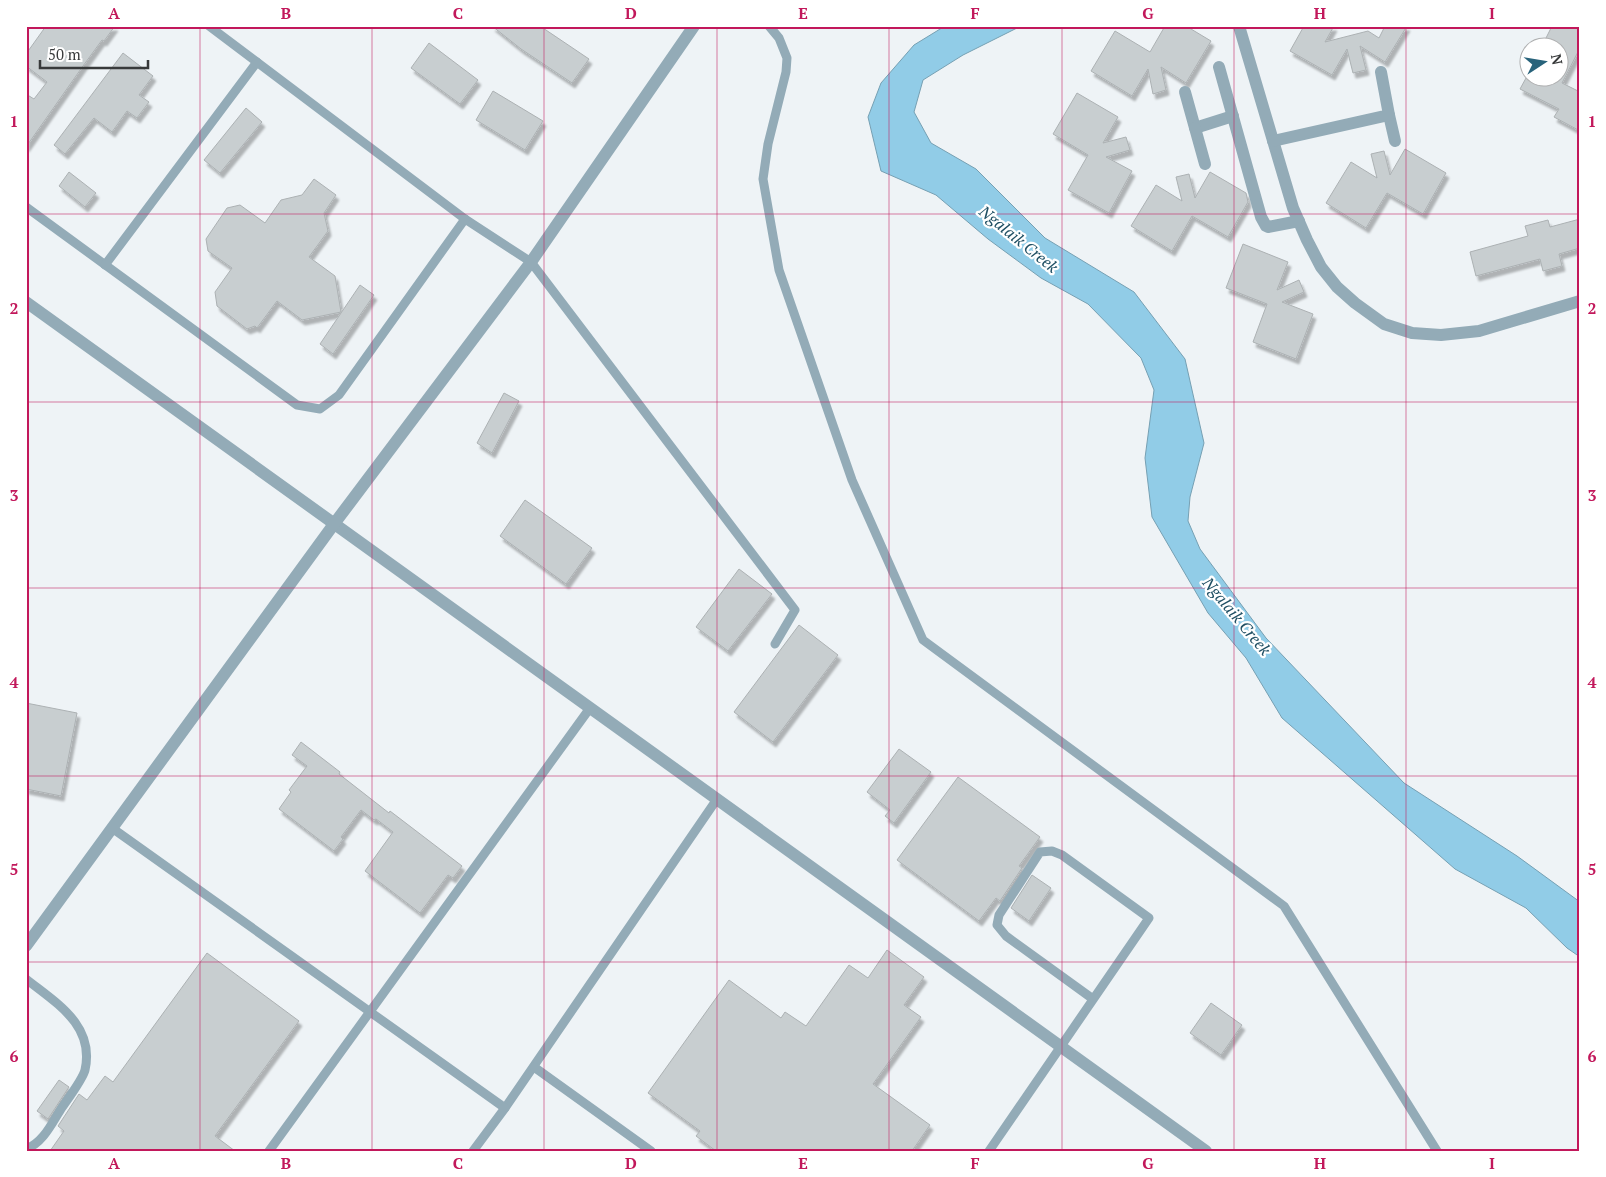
<svg xmlns="http://www.w3.org/2000/svg" width="1606" height="1177" viewBox="0 0 1606 1177" font-family="'PT Serif',serif">
<defs>
<filter id="shadow"><feDropShadow dx="3" dy="5" stdDeviation="1" flood-color="#0004"/></filter>
</defs>
<rect width="100%" height="100%" fill="#eef3f6"/>
<polygon fill="#91cce7" stroke="#76a0b3" points="945,26 1021,26 963,55 923,80 914,112 931,143 976,169 1045,238 1134,292 1185,359 1204,443 1190,497 1188,521 1200,549 1266,638 1404,783 1517,856 1580,902 1580,957 1567,948 1526,908 1455,869 1282,718 1246,658 1208,613 1152,517 1145,458 1154,390 1141,358 1088,304 1041,278 988,239 936,195 881,171 868,117 881,83 914,45"/>
<g fill="#c8ced0" stroke="#acb1b3" filter="url(#shadow)">
<polygon points="46,26 115,26 104,41 102,40 83,66 26,147 26,94 34,99 47,82 26,66 26,54"/>
<polygon points="492,26 540,26 589,59 572,83 521,49"/>
<polygon points="1165,26 1186,26 1211,41 1186,83 1161,67 1166,90 1153,94 1148,69 1132,96 1091,71 1115,31 1150,52"/>
<polygon points="1304,26 1334,26 1325,42 1368,31 1379,38 1385,26 1407,26 1385,62 1360,46 1366,70 1353,73 1347,49 1332,75 1290,51"/>
<polygon points="1552,26 1580,26 1580,48 1562,83 1580,92 1580,131 1554,117 1559,109 1520,89 1526,78 1558,78 1558,48 1541,48"/>
<polygon points="429,43 478,80 460,104 411,68"/>
<polygon points="123,53 153,76 139,95 149,102 137,118 127,111 112,132 94,118 65,154 54,145"/>
<polygon points="493,91 543,121 525,150 476,120"/>
<polygon points="1077,93 1118,117 1103,143 1126,137 1130,150 1106,157 1132,171 1109,213 1068,190 1088,155 1053,134"/>
<polygon points="246,108 262,122 220,173 204,160"/>
<polygon points="1405,149 1446,173 1423,214 1387,193 1366,228 1326,203 1351,162 1377,178 1371,154 1384,151 1390,175"/>
<polygon points="69,172 96,193 85,207 59,186"/>
<polygon points="1210,172 1246,193 1248,202 1228,237 1192,216 1172,251 1131,226 1156,185 1182,201 1176,177 1189,174 1195,198"/>
<polygon points="314,179 336,195 324,213 328,231 309,257 335,276 341,312 302,320 277,301 257,328 255,326 247,329 217,306 215,292 232,268 208,251 206,239 227,208 240,205 265,223 281,200 302,195"/>
<polygon points="1580,219 1580,248 1559,254 1562,266 1543,271 1540,259 1476,276 1470,252 1528,236 1525,226 1548,220 1550,227"/>
<polygon points="1243,244 1288,262 1277,290 1299,280 1304,292 1282,302 1313,314 1296,359 1253,342 1267,304 1226,288"/>
<polygon points="360,285 374,295 333,354 320,344"/>
<polygon points="504,393 519,401 492,453 477,443"/>
<polygon points="525,500 592,548 566,584 500,536"/>
<polygon points="739,569 772,594 728,651 696,627"/>
<polygon points="799,625 838,655 773,742 734,712"/>
<polygon points="26,703 77,713 61,796 26,789"/>
<polygon points="301,742 340,772 339,774 389,813 390,811 462,866 453,878 448,875 420,913 365,871 393,832 376,819 374,820 361,810 341,837 343,839 334,851 279,809 291,792 289,790 307,766 292,755"/>
<polygon points="899,749 931,772 894,823 885,816 890,810 867,792"/>
<polygon points="958,777 1040,837 1019,866 1022,868 1000,901 996,898 979,921 897,860"/>
<polygon points="1032,875 1051,888 1029,921 1011,908"/>
<polygon points="887,950 924,977 904,1005 921,1017 873,1084 930,1125 912,1151 716,1151 696,1136 700,1131 648,1093 729,980 781,1018 785,1012 806,1026 849,965 868,978"/>
<polygon points="207,953 299,1021 215,1136 235,1151 50,1151 64,1131 58,1126 79,1094 87,1100 105,1076 113,1082"/>
<polygon points="1211,1003 1242,1025 1221,1055 1190,1033"/>
<polygon points="59,1080 69,1087 48,1119 37,1111"/>
</g>
<g fill="none" stroke-linecap="round" stroke-linejoin="round">
<g stroke="#93abb7" stroke-width="9">
<polyline points="209,26 465,219 531,262 795,610 775,644"/>
<polyline points="769,26 779,38 787,58 786,72 768,144 763,179 779,270 852,480 923,640 1284,906 1437,1151"/>
<polyline points="26,207 297,405 320,409 339,395 465,219"/>
<polyline points="105,265 257,62"/>
<polyline points="112,828 505,1108 717,799"/>
<path d="M 26,979 C 56,1003 95,1025 85,1070 C 83,1079 67,1100 61,1109 C 52,1123 43,1143 26,1149"/>
<polyline points="534,1067 651,1151"/>
<polyline points="269,1151 590,708"/>
<polyline points="473,1151 505,1108"/>
<polyline points="989,1151 1149,918 1062,855 1052,851 1040,852 999,915 997,925 1006,936 1093,999"/>
</g>
<g stroke="#93abb7" stroke-width="12">
<polyline points="1239,26 1293,208 1307,240 1321,267 1337,287 1355,303 1384,324 1412,333 1441,335 1479,331 1580,301"/>
<polyline points="1219,67 1261,217 1266,226 1268,227 1299,221"/>
<polyline points="1185,92 1195,128 1233,116"/>
<polyline points="1389,115 1395,141"/>
<polyline points="1195,128 1205,164"/>
<polyline points="1273,141 1389,115 1381,72"/>
<polyline points="26,302 1206,1151"/>
<polyline points="26,946 334,524 531,262 694,26"/>
</g>
</g>
<path fill="none" stroke="#c2185b" stroke-width="1" stroke-opacity="0.55" d="M 200,26 L 200,1151M 372,26 L 372,1151M 544,26 L 544,1151M 717,26 L 717,1151M 889,26 L 889,1151M 1062,26 L 1062,1151M 1234,26 L 1234,1151M 1406,26 L 1406,1151M 26,214 L 1580,214M 26,402 L 1580,402M 26,588 L 1580,588M 26,776 L 1580,776M 26,962 L 1580,962"/>
<g text-anchor="middle" stroke-width="4.5" stroke-linejoin="round" paint-order="stroke">
<g font-size="16" font-style="italic" fill="#205064" stroke="#fff">
<text transform="translate(1019 239) rotate(39)" y="6">Ngalaik Creek</text>
<text transform="translate(1237 616) rotate(50)" y="6">Ngalaik Creek</text>
</g>
</g>
<rect width="1606" height="1177" fill="none" stroke="#ffffff" stroke-width="55"/>
<g transform="translate(1544 62) rotate(78)"><circle r="24" fill="#ffffff" stroke="#afb0b1"/>
<path d="M0-4L9 19L0 12L-9 19Z" fill="#28637b"/>
<text y="-8" font-size="14" font-weight="bold" text-anchor="middle" fill="#383a3b">N</text>
</g>
<path d="M40 60v8h108v-8" fill="none" stroke="#383a3b" stroke-width="2.5"/>
<text x="48" y="60" font-size="15" fill="#383a3b" stroke="#ffffff" stroke-width="4" paint-order="stroke">50 m</text>
<rect x="28" y="28" width="1550" height="1122" fill="none" stroke="#c2185b" stroke-width="2"/>
<g font-size="16" text-anchor="middle" font-weight="bold" fill="#c2185b">
<text x="114" y="19">A</text>
<text x="286" y="19">B</text>
<text x="458" y="19">C</text>
<text x="631" y="19">D</text>
<text x="803" y="19">E</text>
<text x="975" y="19">F</text>
<text x="1148" y="19">G</text>
<text x="1320" y="19">H</text>
<text x="1492" y="19">I</text>
<text x="14" y="127">1</text>
<text x="1592" y="127">1</text>
<text x="14" y="314">2</text>
<text x="1592" y="314">2</text>
<text x="14" y="501">3</text>
<text x="1592" y="501">3</text>
<text x="14" y="688">4</text>
<text x="1592" y="688">4</text>
<text x="14" y="875">5</text>
<text x="1592" y="875">5</text>
<text x="14" y="1062">6</text>
<text x="1592" y="1062">6</text>
<text x="114" y="1169">A</text>
<text x="286" y="1169">B</text>
<text x="458" y="1169">C</text>
<text x="631" y="1169">D</text>
<text x="803" y="1169">E</text>
<text x="975" y="1169">F</text>
<text x="1148" y="1169">G</text>
<text x="1320" y="1169">H</text>
<text x="1492" y="1169">I</text>
</g>
</svg>
